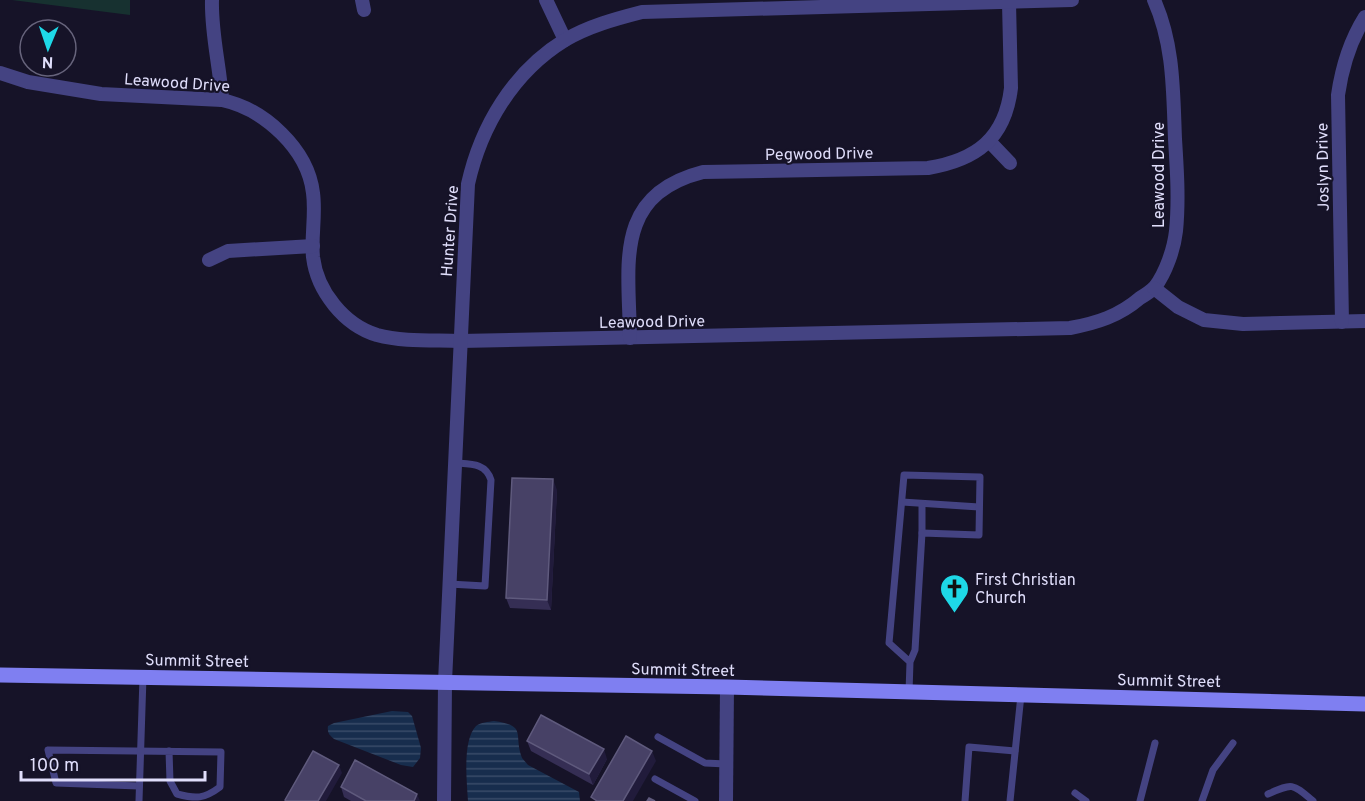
<svg xmlns="http://www.w3.org/2000/svg" width="1365" height="801" viewBox="0 0 1365 801" font-family="Overpass,sans-serif">
<defs>
<pattern id="water-rules" width="6" height="5" patternUnits="userSpaceOnUse" patternTransform="scale(1.5)"><rect width="6" height="5" fill="#172d4d"/><path d="M0 2.5h6" fill="none" stroke="#384b68"/></pattern>
</defs>
<rect width="100%" height="100%" fill="#161328"/>
<polygon fill="#173130" points="12,0 130,0 130,15"/>
<g fill="url(#water-rules)">
<path d="M 392,711 L 408,712 L 412,716 L 421,748 L 420,758 L 413,767 L 401,765 L 334,739 C 329,735 327,732 328,726 L 334,723 Z"/>
<path d="M 494,721 C 528,726 513,734 522,758 L 528,765 L 579,792 L 580,801 L 468,801 C 467,782 462,741 476,726 C 481,722 488,722 494,721 Z"/>
</g>
<g fill="none" stroke-linecap="round" stroke-linejoin="round">
<g stroke="#444382" stroke-width="7">
<polyline points="902,502 979,507"/>
<polyline points="922,504 922,533"/>
<path d="M 449,584 L 485,586 L 491,480 C 486,463 471,464 456,463"/>
<polyline points="909,692 910,662 889,643 904,475 980,477 979,535 922,533 915,650 910,662"/>
<polyline points="658,737 705,763 726,764"/>
<polyline points="655,779 695,801"/>
<path d="M 139,786 L 56,783 L 48,750 L 221,752 L 220,787 C 204,799 196,799 177,794 L 170,781 L 169,751"/>
<polyline points="1075,793 1086,801"/>
<path d="M 1268,794 C 1293,783 1292,783 1313,801"/>
<polyline points="139,801 143,677"/>
<polyline points="965,801 969,747 1015,751"/>
<polyline points="1010,801 1021,695"/>
<polyline points="1140,801 1155,743"/>
<polyline points="1202,801 1213,770 1233,743"/>
</g>
<g stroke="#444382" stroke-width="14">
<path d="M 212,0 C 211,34 220,66 222,100"/>
<polyline points="362,0 364,10"/>
<polyline points="546,0 565,40"/>
<path d="M 0,73 L 28,82 L 101,94 L 222,100 C 264,109 308,149 313,193 C 316,214 311,236 313,257 C 317,291 344,325 377,335 C 403,342 433,340 460,341 L 1070,328 C 1097,323 1119,316 1140,298 C 1145,295 1151,291 1155,287 C 1166,272 1174,249 1176,231 C 1179,201 1177,170 1175,139 C 1173,91 1174,45 1154,0"/>
<polyline points="989,141 1010,163"/>
<polyline points="209,260 228,251 313,246"/>
<polyline points="1154,288 1178,307 1204,320 1243,324 1365,321"/>
<path d="M 1342,322 L 1338,95 C 1342,67 1350,41 1365,17"/>
<path d="M 630,338 C 629,264 613,195 703,172 L 928,168 C 976,160 1005,139 1011,88 L 1009,3"/>
<path d="M 444,801 L 445,682 L 468,184 C 481,126 513,72 565,40 C 589,26 615,19 642,12 L 1072,0"/>
<polyline points="726,801 727,687"/>
</g>
<polyline stroke="#7f7ff1" stroke-width="15" points="0,675 727,687 1365,704"/>
</g>
<g fill="#352e54">
<polygon points="557,490 551,610 510,608 506,598"/>
<polygon points="527,741 607,759 593,785 531,751"/>
<polygon points="341,787 420,801 351,801 344,797"/>
</g>
<g fill="#211b3b">
<polygon points="553,479 557,490 551,610 547,600"/>
<polygon points="604,749 607,759 593,785 589,774"/>
<polygon points="652,751 656,761 633,801 623,801"/>
<polygon points="339,765 342,773 326,801 318,801"/>
<polygon points="417,794 420,801 414,801"/>
</g>
<g fill="#474166" stroke="#5f5a7d" stroke-width="1.5">
<polygon points="512,478 553,479 547,600 506,598"/>
<polygon points="541,715 604,749 589,774 527,741"/>
<polygon points="626,736 652,751 623,801 597,801 591,797"/>
<polygon points="313,751 339,765 318,801 286,801 285,800"/>
<polygon points="355,760 417,794 414,801 366,801 341,787"/>
<polygon points="649,798 655,801 647,801"/>
</g>
<defs>
<symbol id="church-pin" viewBox="-11 -11 22 30"><path d="M0 17L-7.5 6A9.5 9.5 0 1 1 7.5 6Z" fill="#1ed8e7" stroke="#161328"/><path d="M-1.2-6h2.4v3.5h3.3v2.4h-3.3V6h-2.4V-.1h-3.3v-2.4h3.3Z" fill="#111"/></symbol>
</defs>
<g fill-rule="evenodd">
<use href="#church-pin" x="938" y="572" width="33" height="45"/>
</g>
<g text-anchor="middle" stroke-width="4.5" stroke-linejoin="round" paint-order="stroke">
<g font-size="16" fill="#e0defb" stroke="#161328">
<text transform="translate(177 82) rotate(4)" y="6">Leawood Drive</text>
<text transform="translate(819 153) rotate(-1)" y="6">Pegwood Drive</text>
<text transform="translate(1322 167) rotate(-91)" y="6">Joslyn Drive</text>
<text transform="translate(1158 175) rotate(-90)" y="6">Leawood Drive</text>
<text transform="translate(449 231) rotate(-86)" y="6">Hunter Drive</text>
<text transform="translate(652 321) rotate(-1)" y="6">Leawood Drive</text>
<text transform="translate(197 660) rotate(1)" y="6">Summit Street</text>
<text transform="translate(683 669) rotate(1)" y="6">Summit Street</text>
<text transform="translate(1169 680) rotate(1)" y="6">Summit Street</text>
</g>
<g font-size="16" fill="#e0defb" stroke="#161328" text-anchor="start">
<text x="975" y="585">First Christian<tspan x="975" dy="18">Church</tspan></text>
</g>
</g>
<g transform="translate(48 48) rotate(182)"><circle r="28" fill="#161328" stroke="#67647c" stroke-width="1.5"/>
<path d="M0-4.5L10 22L0 15L-10 22Z" fill="#1ed8e7"/>
<text y="-9" font-size="16" font-weight="bold" text-anchor="middle" fill="#e0defb">N</text>
</g>
<path d="M21 771v9h184v-9" fill="none" stroke="#e0defb" stroke-width="3"/>
<text x="30" y="771" font-size="18" fill="#e0defb" stroke="#161328" stroke-width="4.5" paint-order="stroke">100 m</text>
</svg>
